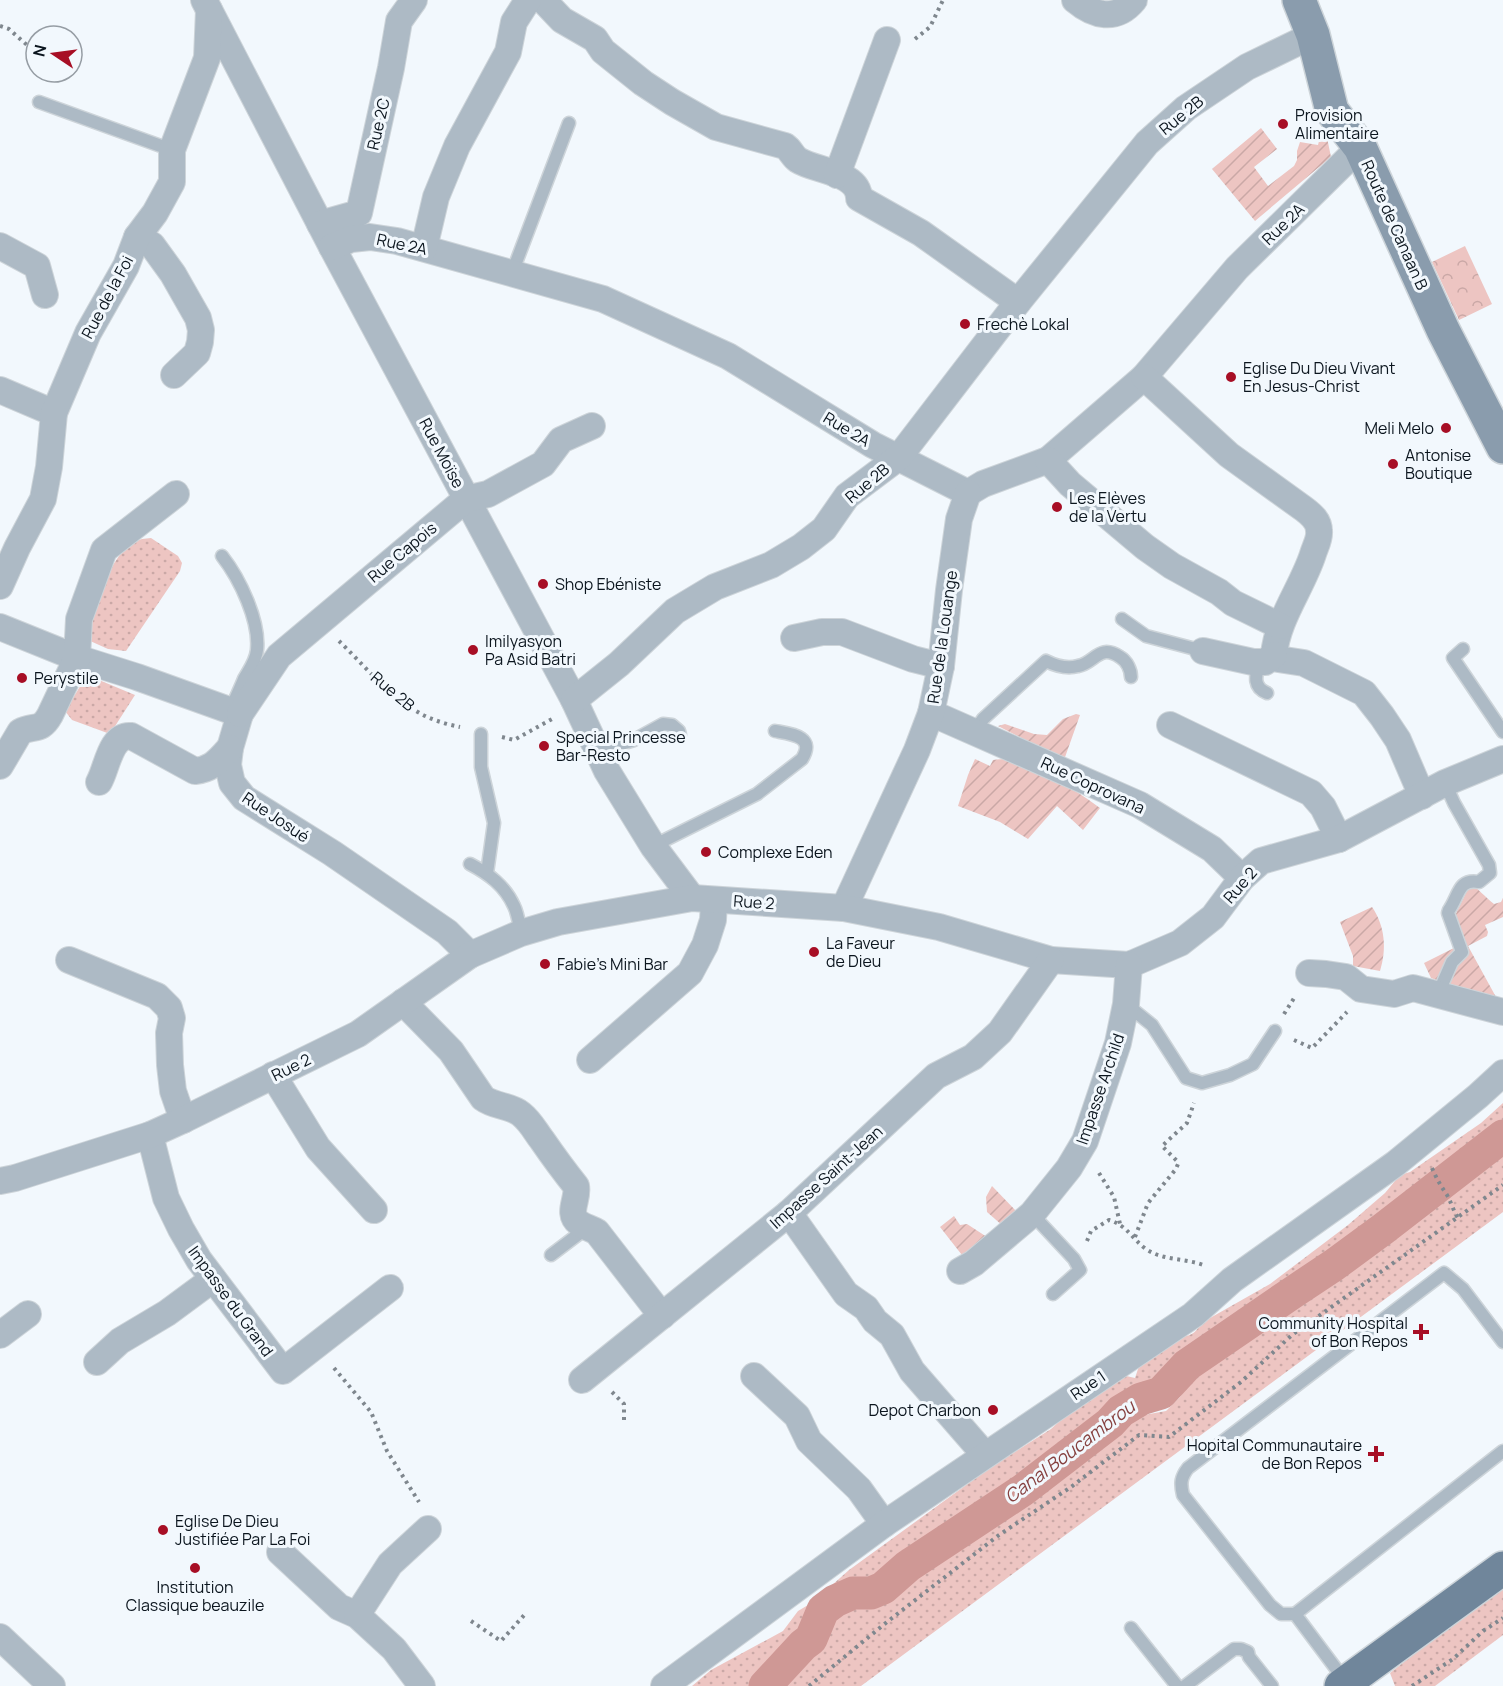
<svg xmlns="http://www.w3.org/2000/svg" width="1503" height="1686" viewBox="0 0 1503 1686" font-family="Manrope,sans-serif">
<defs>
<pattern id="grass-dots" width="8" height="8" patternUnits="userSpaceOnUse" patternTransform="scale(1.5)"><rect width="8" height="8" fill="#edc5c2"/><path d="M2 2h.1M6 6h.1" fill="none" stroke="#caa8a6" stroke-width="1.8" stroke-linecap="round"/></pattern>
<pattern id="forest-crowns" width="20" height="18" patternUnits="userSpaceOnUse" patternTransform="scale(1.5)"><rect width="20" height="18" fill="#edc5c2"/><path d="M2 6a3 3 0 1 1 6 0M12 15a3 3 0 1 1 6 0" fill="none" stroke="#caa8a6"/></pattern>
<pattern id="garden-furrows" width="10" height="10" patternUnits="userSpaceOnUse" patternTransform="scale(1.5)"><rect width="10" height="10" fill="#edc5c2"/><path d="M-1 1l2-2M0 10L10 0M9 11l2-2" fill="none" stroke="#caa8a6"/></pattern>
</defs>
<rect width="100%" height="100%" fill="#f2f8fd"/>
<g fill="url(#grass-dots)">
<polygon points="151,538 178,556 182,563 180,571 126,651 108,649 88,640 91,605 113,565 127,544 142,539"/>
<polygon points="87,675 135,695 110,734 72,720 65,711"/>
<path d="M 1503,1103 L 1503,1127 L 1406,1196 L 1392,1208 L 1378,1226 L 1329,1260 L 1268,1304 L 1237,1322 L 1171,1372 L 1157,1389 L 1114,1408 L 1084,1437 L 980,1510 L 941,1530 L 871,1587 L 854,1588 L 841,1592 L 829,1599 L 821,1606 L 813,1618 L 807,1634 L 797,1642 L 757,1686 L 692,1686 L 711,1670 L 783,1631 L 798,1611 L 813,1602 L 849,1570 L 991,1467 L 1051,1429 L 1074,1408 L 1122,1375 L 1135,1378 L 1139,1366 L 1179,1336 C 1193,1337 1195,1332 1203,1322 L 1270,1284 L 1348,1225 L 1385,1193 L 1400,1175 L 1410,1172 L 1481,1123 Z"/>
<polygon points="1503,1155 1503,1212 861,1686 771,1686 825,1634 833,1617 851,1605 875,1599 911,1579 964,1536 1071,1464 1095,1443 1144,1415 1166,1411 1180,1397 1202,1364 1254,1330"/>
<polygon points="1503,1584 1503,1635 1435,1686 1395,1686 1390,1673"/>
</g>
<polygon fill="url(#forest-crowns)" points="1465,246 1492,304 1459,320 1432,262"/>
<g fill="url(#garden-furrows)">
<polygon points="1261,128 1277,149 1254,167 1268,186 1294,166 1297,160 1297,151 1300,142 1318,145 1319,141 1314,136 1325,128 1331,157 1255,221 1212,169"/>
<polygon points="1076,714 1080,715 1064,760 998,726 1005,724 1034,734 1047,735 1063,719"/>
<path d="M 975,759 L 990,766 L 993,760 C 998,759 1003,759 1008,759 C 1032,761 1080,793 1100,808 L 1083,830 L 1057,806 L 1028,839 L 1000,822 L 958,806 L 968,775 Z"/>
<path d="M 1470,884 C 1477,887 1486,898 1494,904 L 1501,902 L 1503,898 L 1503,917 L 1485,925 L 1488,932 L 1487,936 L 1468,946 L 1496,997 L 1473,993 L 1431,978 L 1424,963 L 1454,948 L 1448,933 C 1456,925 1453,920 1457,911 C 1462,901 1466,893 1470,884 Z"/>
<path d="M 1372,907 C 1385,926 1387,949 1380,971 L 1353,966 L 1353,956 L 1340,922 Z"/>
<polygon points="992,1186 1019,1214 1003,1226 987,1212 986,1197"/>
<polygon points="954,1216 960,1225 967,1224 990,1239 969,1264 940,1227"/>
</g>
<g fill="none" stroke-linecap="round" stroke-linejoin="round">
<polyline stroke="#cf9895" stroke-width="33" points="765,1686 803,1645 811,1639 823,1610 835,1601 853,1593 871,1593 883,1588 908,1566 1023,1490 1110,1423 1121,1411 1141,1399 1161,1393 1187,1365 1292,1293 1334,1265 1383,1229 1503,1136"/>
<defs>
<g id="lane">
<polyline points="39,102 172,150"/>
<polyline points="512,273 569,123"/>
<path d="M 222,556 C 240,579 260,621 257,650 C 256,661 249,670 244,679 C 240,689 235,699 231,709"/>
<polyline points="1122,619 1146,636 1203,651"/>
<polyline points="1463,649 1453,658 1503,732"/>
<path d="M 1259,662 C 1256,675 1252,687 1267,693"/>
<path d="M 974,732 L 983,719 L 1046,661 C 1056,666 1067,669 1078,666 C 1095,663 1099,643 1120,657 C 1127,661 1131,670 1131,677"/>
<polyline points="481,734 481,767 494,823 487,873"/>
<polyline points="598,751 634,740 663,724 672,725 679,731 680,735"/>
<path d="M 653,846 L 757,794 L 802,759 C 816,736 791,734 775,731"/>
<path d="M 470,864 C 489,874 505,886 514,906 C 518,914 519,924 521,933"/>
<path d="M 1438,994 L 1452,962 L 1462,952 L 1448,913 L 1449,910 C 1459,896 1458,878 1479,882 L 1490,873 L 1489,865 L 1454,803 L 1445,783"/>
<polyline points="1126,1004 1152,1025 1186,1078 1202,1083 1230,1075 1253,1064 1275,1031"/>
<polyline points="1032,1214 1074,1259 1080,1270 1053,1294"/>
<polyline points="551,1255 588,1227"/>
<path d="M 1295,1614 L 1281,1614 L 1270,1605 L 1183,1495 C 1180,1483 1181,1477 1188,1468 L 1444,1273 L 1463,1289 L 1503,1342"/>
<polyline points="1131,1628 1177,1686"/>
<polyline points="1346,1682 1295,1614 1503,1451"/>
<polyline points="1185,1686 1234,1649 1241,1649 1248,1652 1249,1657 1272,1686"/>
</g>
<g id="street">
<polyline points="204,0 332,247 574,700 607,771 653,846 692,898"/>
<path d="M 543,0 L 562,20 L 595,39 L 603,51 L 643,83 L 672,102 L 716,127 L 785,146 C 791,150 792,156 798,160 C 815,171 859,172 859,198 L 921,233 L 1018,302"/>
<path d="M 1075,0 C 1094,16 1116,22 1134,0"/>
<polyline points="837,175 887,40"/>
<polyline points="320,224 359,213 391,68 399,21 414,0"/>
<polyline points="137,237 152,245 173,274 198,318 201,330 200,342 197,353 174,375"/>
<polyline points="0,246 37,266 45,295"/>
<polyline points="332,247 351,239 370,237 397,241 603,299 728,356 873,445 968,493 983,484 1048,460 1144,377 1237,268 1360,147"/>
<polyline points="424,248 436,197 457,146 508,52 514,22 528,0"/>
<path d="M 1144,377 L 1229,455 L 1304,509 C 1312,515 1319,521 1319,531 C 1320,539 1315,547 1313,554 C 1302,588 1277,619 1274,655 L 1278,659 L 1304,663 L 1364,693 L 1382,716 L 1398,740 L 1422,796"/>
<polyline points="0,390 54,413"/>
<polyline points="1048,460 1070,484 1145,547 1172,566 1219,592 1233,603 1280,626"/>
<polyline points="0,586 17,548 43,499 49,467 54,413 88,333 126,266 137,237 155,213 172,182 172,150 207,58 209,10"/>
<polyline points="0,627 77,658 137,677 240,714 230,748 228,765 232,783 244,798 332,853 447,932 470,955"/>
<polyline points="794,638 822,632 842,632 913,659 941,666"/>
<polyline points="1203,651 1253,662 1265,662 1274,655"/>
<polyline points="574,700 619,664 675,611 715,587 771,565 801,547 824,529 847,496 899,457 1018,302 1147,143 1186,108 1247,67 1313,35"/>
<polyline points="931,713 1140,805 1212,849 1242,878"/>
<polyline points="240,714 279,656 466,499 488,494 543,464 561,440 592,426"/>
<polyline points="1170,725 1311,793 1323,807 1339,839"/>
<path d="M 0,766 L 20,732 C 34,724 40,733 50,715 L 77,658 L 79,619 L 104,550 L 176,494"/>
<path d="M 99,782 C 107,769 110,734 131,736 L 195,771 C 213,769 218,760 230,748"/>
<polyline points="844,908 917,750 931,713 941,666 949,590 959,519 968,493"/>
<polyline points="69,960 157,996 169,1008 172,1018 169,1033 170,1065 173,1091 183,1120"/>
<polyline points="1309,973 1326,974 1346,977 1361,989 1394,994 1413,988 1503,1012"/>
<path d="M 403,1002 L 451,1051 L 483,1098 C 495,1107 510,1105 521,1114 C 531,1122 535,1131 542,1140 C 553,1156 564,1171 576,1186 C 579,1199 566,1213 579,1223 C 584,1227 591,1228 597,1232 L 662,1316"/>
<polyline points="590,1060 690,973 705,945 713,920 714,900"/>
<polyline points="273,1075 318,1148 374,1210"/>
<polyline points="150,1135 166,1198 181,1229 199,1260 283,1371 390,1288"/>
<polyline points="0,1181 15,1178 150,1135 183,1120 358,1034 470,955 521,933 558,922 692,898 844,908 939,927 1051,960 1129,965 1180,943 1213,917 1242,878 1261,861 1339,839 1445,783 1503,759"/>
<polyline points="789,1213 846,1294 866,1308 875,1321 892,1335 912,1371 985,1455"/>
<polyline points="960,1271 974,1263 1032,1214 1069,1168 1085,1141 1118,1043 1126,1004 1129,965"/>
<polyline points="0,1335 28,1314"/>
<polyline points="97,1362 120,1341 167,1313 213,1279"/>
<polyline points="754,1376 797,1416 809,1441 859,1489 884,1524"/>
<polyline points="582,1380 789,1213 936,1076 973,1057 1000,1032 1051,960"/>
<polyline points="280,1552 339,1607 357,1615 394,1649 422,1686"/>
<polyline points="357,1615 390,1564 428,1529"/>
<polyline points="0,1637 52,1686"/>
<polyline points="664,1686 884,1524 1193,1315 1232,1280 1395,1164 1478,1096 1503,1073"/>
</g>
<polyline id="secondary" points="1299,0 1313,35 1332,111 1360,147 1443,330 1503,447"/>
<polyline id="primary" points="1341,1686 1503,1568"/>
</defs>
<use href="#lane" stroke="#cdd4d9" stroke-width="15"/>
<use href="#street" stroke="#cdd4d9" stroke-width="28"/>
<use href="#secondary" stroke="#cdd4d9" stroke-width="36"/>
<use href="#primary" stroke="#cdd4d9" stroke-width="36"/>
<g stroke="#7f878e" stroke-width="4" stroke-dasharray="3 4.5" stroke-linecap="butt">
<polyline points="0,26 9,29 36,53"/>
<polyline points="915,39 930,27 943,0"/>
<path d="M 339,641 C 361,662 390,697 416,711 C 429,719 445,724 460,727"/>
<polyline points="502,737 514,740 552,719"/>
<polyline points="1284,1014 1296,995"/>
<polyline points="1294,1040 1312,1048 1347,1012"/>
<path d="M 1432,1168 C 1436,1178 1441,1186 1447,1195 C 1451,1202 1453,1210 1458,1218"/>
<polyline points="1099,1173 1114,1197 1120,1224"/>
<polyline points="1135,1237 1148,1203 1176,1169 1178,1164 1177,1161 1162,1146 1187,1123 1194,1103"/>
<path d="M 1087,1241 L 1091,1231 L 1109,1220 C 1128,1226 1132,1239 1146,1249 C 1163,1261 1187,1258 1206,1266"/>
<polyline points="334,1368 371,1412 387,1451 419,1502"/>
<polyline points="612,1392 624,1404 624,1423"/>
<polyline points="471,1621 501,1641 526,1613"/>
<polyline points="809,1686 887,1622 999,1535 1071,1487 1139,1435 1169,1437 1241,1382 1292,1335 1503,1185"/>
<polyline points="1412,1686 1453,1659 1483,1631 1503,1618"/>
</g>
<use href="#lane" stroke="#adbac5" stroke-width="12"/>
<use href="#street" stroke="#adbac5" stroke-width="26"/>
<use href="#secondary" stroke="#8a9cad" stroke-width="33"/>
<use href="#primary" stroke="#70869b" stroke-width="33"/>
</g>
<g fill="#a70e25" stroke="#f2f8fd" stroke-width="2">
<circle cx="1283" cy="124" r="6"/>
<circle cx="965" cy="324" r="6"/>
<circle cx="1231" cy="377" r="6"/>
<circle cx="1446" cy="428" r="6"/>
<circle cx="1393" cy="464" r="6"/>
<circle cx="1057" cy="507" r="6"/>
<circle cx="543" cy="584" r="6"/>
<circle cx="473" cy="650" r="6"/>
<circle cx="22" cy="678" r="6"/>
<circle cx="544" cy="746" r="6"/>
<circle cx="706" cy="852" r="6"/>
<circle cx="814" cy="952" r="6"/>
<circle cx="545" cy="964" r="6"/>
<path d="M1418 1323h6v6h6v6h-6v6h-6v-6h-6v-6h6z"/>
<circle cx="993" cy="1410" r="6"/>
<path d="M1373 1445h6v6h6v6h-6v6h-6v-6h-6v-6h6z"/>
<circle cx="163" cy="1530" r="6"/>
<circle cx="195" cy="1568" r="6"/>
</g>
<g text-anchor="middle" stroke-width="6" stroke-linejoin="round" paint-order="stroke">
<g font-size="16" fill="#0b151e" stroke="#f2f8fd">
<text transform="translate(1181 115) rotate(-39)" y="6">Rue 2B</text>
<text transform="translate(378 124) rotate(-77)" y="6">Rue 2C</text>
<text transform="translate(1283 224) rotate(-44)" y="6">Rue 2A</text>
<text transform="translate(1395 225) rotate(66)" y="6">Route de Canaan B</text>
<text transform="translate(402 244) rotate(12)" y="6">Rue 2A</text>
<text transform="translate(107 297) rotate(-62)" y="6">Rue de la Foi</text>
<text transform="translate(847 429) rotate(31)" y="6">Rue 2A</text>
<text transform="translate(442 453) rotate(62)" y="6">Rue Moïse</text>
<text transform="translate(867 483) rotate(-40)" y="6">Rue 2B</text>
<text transform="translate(402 552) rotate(-40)" y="6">Rue Capois</text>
<text transform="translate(942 637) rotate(-82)" y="6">Rue de la Louange</text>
<text transform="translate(393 691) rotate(40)" y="6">Rue 2B</text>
<text transform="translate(1093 785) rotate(25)" y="6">Rue Coprovana</text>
<text transform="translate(276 817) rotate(34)" y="6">Rue Josué</text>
<text transform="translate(1240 885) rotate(-49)" y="6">Rue 2</text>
<text transform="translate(754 902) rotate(4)" y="6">Rue 2</text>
<text transform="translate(291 1067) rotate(-26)" y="6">Rue 2</text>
<text transform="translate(1100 1089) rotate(-71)" y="6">Impasse Archild</text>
<text transform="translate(826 1177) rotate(-42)" y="6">Impasse Saint-Jean</text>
<text transform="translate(231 1301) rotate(54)" y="6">Impasse du Grand</text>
<text transform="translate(1088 1385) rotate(-34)" y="6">Rue 1</text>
</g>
<g font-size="16" fill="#0b151e" stroke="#f2f8fd" text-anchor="start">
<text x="1295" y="121">Provision<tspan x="1295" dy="18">Alimentaire</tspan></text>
<text x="977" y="330">Frechè Lokal</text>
<text x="1243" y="374">Eglise Du Dieu Vivant<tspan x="1243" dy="18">En Jesus-Christ</tspan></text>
<text x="1434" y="434" text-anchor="end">Meli Melo</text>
<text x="1405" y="461">Antonise<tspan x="1405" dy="18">Boutique</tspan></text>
<text x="1069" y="504">Les Elèves<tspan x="1069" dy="18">de la Vertu</tspan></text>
<text x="555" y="590">Shop Ebéniste</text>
<text x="485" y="647">Imilyasyon<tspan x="485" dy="18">Pa Asid Batri</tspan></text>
<text x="34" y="684">Perystile</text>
<text x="556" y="743">Special Princesse<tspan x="556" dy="18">Bar-Resto</tspan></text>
<text x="718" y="858">Complexe Eden</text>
<text x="826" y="949">La Faveur<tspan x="826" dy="18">de Dieu</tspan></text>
<text x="557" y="970">Fabie's Mini Bar</text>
<text x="1408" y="1329" text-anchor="end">Community Hospital<tspan x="1408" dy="18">of Bon Repos</tspan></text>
<text x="981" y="1416" text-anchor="end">Depot Charbon</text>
<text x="1362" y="1451" text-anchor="end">Hopital Communautaire<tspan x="1362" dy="18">de Bon Repos</tspan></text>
<text x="175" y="1527">Eglise De Dieu<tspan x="175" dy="18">Justifiée Par La Foi</tspan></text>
<text x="195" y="1593" text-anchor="middle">Institution<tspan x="195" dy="18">Classique beauzile</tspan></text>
</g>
<g font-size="18" font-style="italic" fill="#86403f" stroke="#f2f8fd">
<text transform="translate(1070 1452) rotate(-37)" y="6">Canal Boucambrou</text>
</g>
</g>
<g transform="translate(54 54) rotate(283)"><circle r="28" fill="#f2f8fd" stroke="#969da4" stroke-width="1.5"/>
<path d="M0-4.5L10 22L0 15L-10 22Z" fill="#a70e25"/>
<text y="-9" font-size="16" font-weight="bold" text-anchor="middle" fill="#0b151e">N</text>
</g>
</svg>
